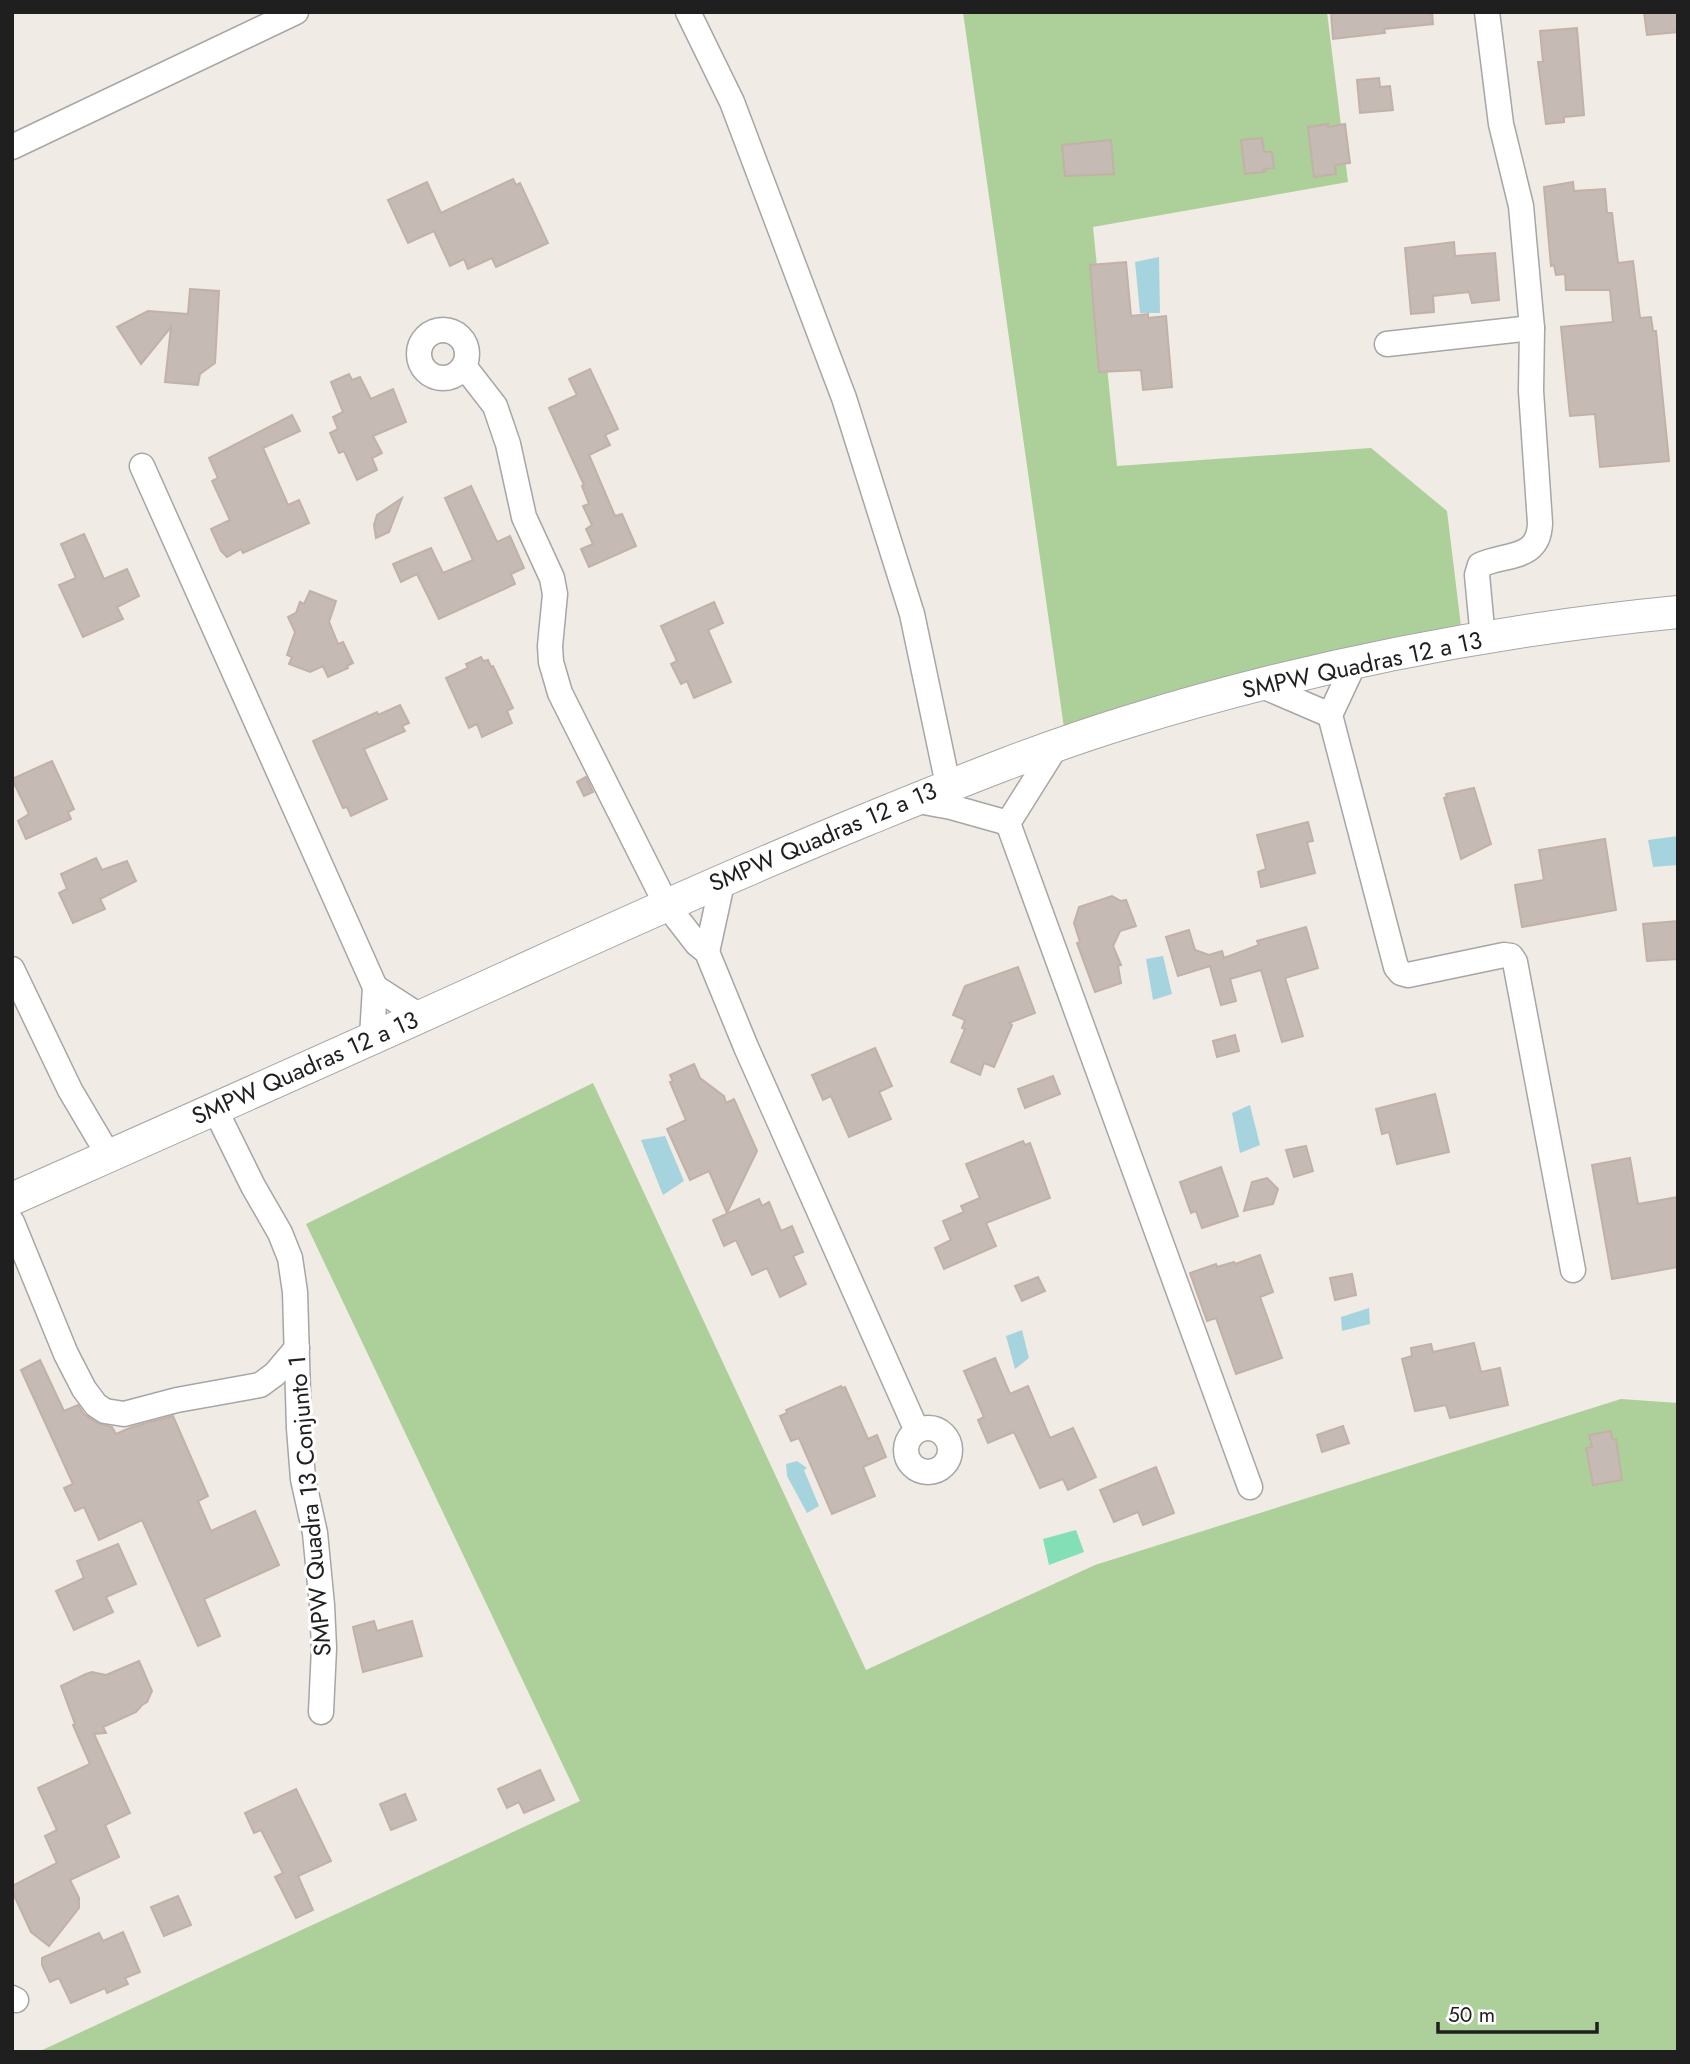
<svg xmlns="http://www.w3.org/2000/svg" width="1690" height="2064" viewBox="0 0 1690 2064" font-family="Jost,sans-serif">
<rect width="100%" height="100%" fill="#f0ebe5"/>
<g fill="#adcf99">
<polygon points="963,12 1327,12 1348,182 1093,227 1117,466 1371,448 1447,511 1463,643 1066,742"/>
<polygon points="593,1083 866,1670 1095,1565 1621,1399 1678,1403 1678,2052 38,2052 580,1801 306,1224"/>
</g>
<polygon fill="#83dfb5" points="1076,1530 1084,1552 1049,1565 1043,1539"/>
<g fill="#a5d4de">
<polygon points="1159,257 1160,313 1140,313 1135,262"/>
<polygon points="1678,836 1678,865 1653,867 1648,840"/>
<polygon points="1163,956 1172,994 1153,1000 1146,959"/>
<polygon points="1250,1105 1260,1145 1240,1153 1232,1113"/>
<polygon points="665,1136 684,1181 663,1195 641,1140"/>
<polygon points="1369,1308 1370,1324 1342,1331 1341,1317"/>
<polygon points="1022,1330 1029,1358 1015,1369 1006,1336"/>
<polygon points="797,1461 807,1468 804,1470 819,1506 807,1513 787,1476 786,1464"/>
</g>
<g fill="#c5bbb4" stroke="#c2b1a7" stroke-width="2">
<polygon points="1331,12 1432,12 1433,24 1384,29 1385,33 1333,39"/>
<polygon points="1644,12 1678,12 1678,32 1647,35"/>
<polygon points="1577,28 1584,115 1564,117 1564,122 1546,124 1538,62 1543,62 1540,31"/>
<polygon points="1379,78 1380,87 1390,86 1393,110 1360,113 1357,80"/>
<polygon points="1328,124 1328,127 1345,124 1350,163 1335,165 1336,174 1314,177 1308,127"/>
<polygon points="1262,138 1264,152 1272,152 1274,168 1264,169 1265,172 1245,174 1241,140"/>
<polygon points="1111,140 1114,174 1065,176 1062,145"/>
<polygon points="513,179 516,185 520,183 548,243 496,267 492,258 468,269 464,259 450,266 434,231 408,243 388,200 427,182 441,213"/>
<polygon points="1573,182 1574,191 1605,189 1607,213 1612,213 1618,263 1633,261 1640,318 1651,317 1653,331 1656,331 1669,461 1600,467 1595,414 1570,416 1561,327 1613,322 1610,290 1566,290 1565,274 1556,275 1554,265 1551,266 1544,187"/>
<polygon points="1454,242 1455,256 1495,253 1499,300 1472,303 1469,292 1433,296 1434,312 1411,314 1405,248"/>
<polygon points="1126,262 1131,316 1148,314 1148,318 1166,316 1172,387 1143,390 1141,370 1099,372 1090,265"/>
<polygon points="190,289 219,291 215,363 200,374 198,385 165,382 171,327 141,364 117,327 148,311 188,314"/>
<polygon points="590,369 618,429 605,435 610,445 589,455 615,516 622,514 636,546 589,567 581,549 593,544 586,529 592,525 583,506 589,504 582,486 584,485 549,408 577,395 569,379"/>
<polygon points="349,374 352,380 360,377 371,399 393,389 406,422 373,436 382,453 372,458 377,470 357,480 344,451 339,453 330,433 338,429 333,417 343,412 331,382"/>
<polygon points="292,415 300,431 263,448 288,505 299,500 309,523 243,553 241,549 227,557 221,551 211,529 230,520 212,481 218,478 209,458"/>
<polygon points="471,486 497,542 510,536 524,568 511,574 515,584 439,619 417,574 401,582 393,564 431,548 443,573 473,560 445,498"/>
<polygon points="402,498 389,532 376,538 374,525 377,515"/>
<polygon points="84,534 104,579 127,569 139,596 117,607 123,619 83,637 59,585 76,578 61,544"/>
<polygon points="310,591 336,601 329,622 338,644 343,642 353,663 347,666 348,668 328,677 323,666 310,672 289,664 292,657 287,655 295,632 288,617 296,613 300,602 304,604"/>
<polygon points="714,602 723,623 708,630 731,682 694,698 687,681 681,684 671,664 677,661 661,626"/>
<polygon points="481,657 483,661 488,660 491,667 493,666 513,708 507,711 512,723 482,737 477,724 469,728 446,678 468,668 466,664"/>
<polygon points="400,705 409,723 402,726 405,731 364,749 387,799 351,816 347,807 343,808 313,741 377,712 378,715"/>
<polygon points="52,761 74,809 68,812 71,819 26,839 18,821 29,814 12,779"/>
<polygon points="586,777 593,792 584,796 577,782"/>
<polygon points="1474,788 1491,844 1461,859 1444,798 1447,797 1446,794"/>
<polygon points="1308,822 1313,841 1307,842 1315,873 1261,887 1258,872 1266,869 1257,835"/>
<polygon points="1605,839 1616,910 1522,927 1515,885 1544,880 1539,850"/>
<polygon points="96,858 102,870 127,861 136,881 100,899 105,909 73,923 59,893 67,889 61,874"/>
<polygon points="1112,896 1121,901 1126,900 1136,926 1120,931 1113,946 1121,965 1118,966 1121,983 1095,992 1077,943 1080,942 1074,923 1079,907"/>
<polygon points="1678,921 1678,959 1647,961 1643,924"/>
<polygon points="1306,927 1318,968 1285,978 1303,1036 1282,1042 1261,970 1230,979 1236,1001 1221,1005 1210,966 1178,976 1166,937 1189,930 1195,950 1209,955 1222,951 1224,958 1259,945 1257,941"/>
<polygon points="1018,967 1035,1013 1009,1023 1012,1025 994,1067 984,1063 980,1075 951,1062 965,1029 962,1028 965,1020 953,1015 965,986"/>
<polygon points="1235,1035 1239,1051 1217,1057 1213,1041"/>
<polygon points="875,1048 892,1086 879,1092 891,1119 849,1137 831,1096 823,1100 812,1075"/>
<polygon points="694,1064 700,1078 724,1096 726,1103 734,1099 757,1151 727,1213 709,1171 690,1180 667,1129 686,1120 670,1082 673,1081 670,1075"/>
<polygon points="1053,1076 1060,1094 1025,1108 1018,1089"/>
<polygon points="1435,1094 1449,1152 1397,1164 1389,1132 1382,1134 1376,1109"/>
<polygon points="1023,1141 1025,1145 1030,1143 1050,1198 986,1223 996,1246 944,1269 935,1248 951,1240 943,1221 964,1212 961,1206 980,1198 966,1164"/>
<polygon points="1306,1146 1313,1171 1294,1177 1286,1150"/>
<polygon points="1630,1158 1638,1204 1678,1197 1678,1267 1612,1279 1592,1165"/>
<polygon points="1221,1167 1238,1216 1202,1228 1196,1211 1191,1213 1180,1182"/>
<polygon points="1267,1178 1278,1189 1273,1204 1244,1211 1252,1182"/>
<polygon points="759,1199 762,1206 769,1202 781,1231 792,1226 803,1252 793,1256 806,1284 780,1297 767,1268 752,1275 736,1240 724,1246 713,1220"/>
<polygon points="1260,1255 1273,1292 1260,1297 1282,1358 1236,1374 1216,1318 1207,1321 1190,1273 1216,1264 1217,1267 1234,1262 1235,1264"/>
<polygon points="1352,1274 1356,1295 1335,1300 1330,1278"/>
<polygon points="1038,1277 1045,1291 1022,1301 1015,1286"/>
<polygon points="1474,1343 1481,1372 1500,1368 1508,1405 1450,1418 1446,1405 1415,1411 1402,1359 1412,1356 1411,1348 1431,1344 1433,1352"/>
<polygon points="995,1358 1010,1394 1028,1386 1050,1438 1073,1428 1096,1477 1068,1490 1063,1479 1040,1488 1014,1432 988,1443 978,1420 984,1417 964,1371"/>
<polygon points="40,1360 64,1411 78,1405 84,1414 97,1423 112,1427 116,1434 132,1427 173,1416 208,1496 198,1501 211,1531 255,1511 279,1565 204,1599 220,1636 198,1646 142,1520 99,1540 84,1507 75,1511 64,1488 73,1484 21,1370"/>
<polygon points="841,1386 842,1388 845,1387 868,1439 877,1435 886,1457 863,1467 875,1496 832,1514 799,1438 791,1441 780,1416 787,1413 786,1410"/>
<polygon points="1343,1426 1349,1443 1322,1452 1317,1435"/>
<polygon points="1611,1431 1612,1439 1616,1439 1622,1480 1593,1485 1586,1448 1592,1447 1589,1435"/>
<polygon points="1156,1467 1174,1513 1143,1525 1138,1512 1114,1522 1100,1490"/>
<polygon points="118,1544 136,1584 106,1597 113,1612 74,1630 56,1591 84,1578 77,1561"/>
<polygon points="374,1621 377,1631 412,1621 422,1656 363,1672 353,1627"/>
<polygon points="139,1661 152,1691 147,1702 142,1705 136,1712 103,1727 106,1733 94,1734 130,1813 105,1825 119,1857 70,1880 79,1898 79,1908 49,1946 31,1932 12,1891 12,1886 57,1863 45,1836 57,1830 38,1788 90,1764 73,1725 75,1724 61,1686 86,1674 92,1672 106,1675"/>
<polygon points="540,1770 554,1800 524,1813 519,1802 507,1808 498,1789"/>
<polygon points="296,1789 331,1861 298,1876 313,1910 296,1918 275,1877 283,1873 261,1830 254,1833 245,1813"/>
<polygon points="405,1794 416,1820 391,1830 380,1804"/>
<polygon points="178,1896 191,1925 164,1936 151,1907"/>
<polygon points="123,1932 140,1972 125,1978 128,1984 107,1993 105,1988 71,2003 59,1978 50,1982 42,1965 42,1958 99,1933 103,1941"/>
</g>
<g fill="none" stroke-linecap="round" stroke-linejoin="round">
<defs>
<g id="minor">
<polyline points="688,12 732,102 844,398 912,614 948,785"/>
<polyline points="12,147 296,12"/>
<circle cx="443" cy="354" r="24"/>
<polyline points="1387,344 1532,328"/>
<polyline points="464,366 495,406 508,444 524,517 552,578 555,594 550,646 551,662 560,693 666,904 697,944 707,952 746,1047 917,1431"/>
<polyline points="142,466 375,987 372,1037"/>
<path d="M 1483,639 L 1477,575 L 1480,565 C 1506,553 1539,561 1540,523 L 1531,391 L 1532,328 L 1521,206 L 1501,124 L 1487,12"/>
<polyline points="1354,664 1330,715 1396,967 1401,973 1408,975 1504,955 1511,956 1515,962 1573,1270"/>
<polyline points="1260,685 1330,715"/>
<polyline points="913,800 951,807 1008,823"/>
<polyline points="1008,823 1250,1487"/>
<polyline points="1008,823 1057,745"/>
<polyline points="707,952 723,879"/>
<polyline points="12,969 70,1090 109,1156"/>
<polyline points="375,987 420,1016"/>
<polyline points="215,1109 253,1186 280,1233 290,1258 295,1292 299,1428 303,1479 315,1533 322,1605 324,1648 321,1712"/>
<polyline points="12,1222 66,1354 84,1389 96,1405 105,1411 124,1414 177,1400 260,1385 275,1374 297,1348"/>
<circle cx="928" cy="1450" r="22"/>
<polyline points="12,1998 16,2000"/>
</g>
<path id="tertiary" d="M 12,1199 C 183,1123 355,1047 525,969 C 639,917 753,866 868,819 C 954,784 1039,749 1127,722 C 1305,667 1492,630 1678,612"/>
</defs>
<use href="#minor" stroke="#a6a6a6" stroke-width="27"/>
<use href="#tertiary" stroke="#a6a6a6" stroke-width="34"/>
<use href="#minor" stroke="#fff" stroke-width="24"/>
<use href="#tertiary" stroke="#fff" stroke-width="32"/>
</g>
<g text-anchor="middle" stroke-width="6" stroke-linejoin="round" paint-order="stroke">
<g font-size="24" fill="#1f1f1f" stroke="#fff">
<text transform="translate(1362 665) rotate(-12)" y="8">SMPW Quadras 12 a 13</text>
<text transform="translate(823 837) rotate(-23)" y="8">SMPW Quadras 12 a 13</text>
<text transform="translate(305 1068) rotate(-24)" y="8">SMPW Quadras 12 a 13</text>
<text transform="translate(310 1506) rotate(-95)" y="8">SMPW Quadra 13 Conjunto 1</text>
</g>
</g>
<rect width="1690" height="2064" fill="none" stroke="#1f1f1f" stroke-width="28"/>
<path d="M1438 2022v10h159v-10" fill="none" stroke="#1f1f1f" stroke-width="3.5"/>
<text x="1448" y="2022" font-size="21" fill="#1f1f1f" stroke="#ffffff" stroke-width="5" paint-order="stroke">50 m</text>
</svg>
